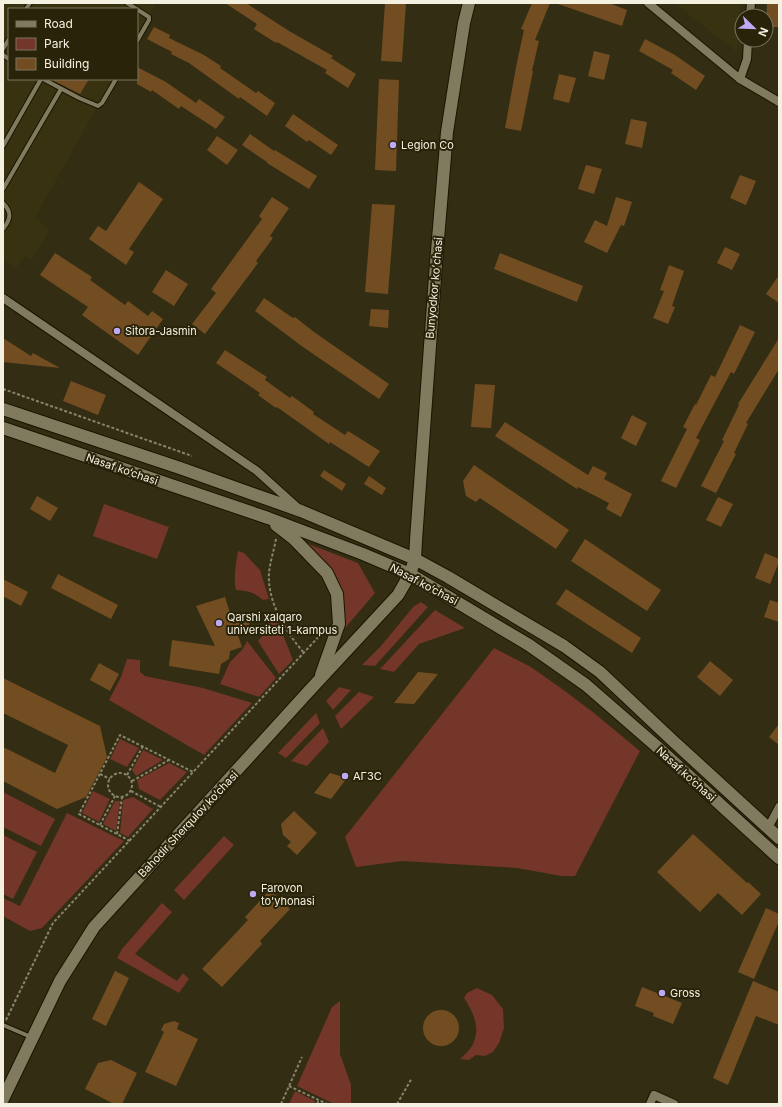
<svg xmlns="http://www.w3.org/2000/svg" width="782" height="1107" viewBox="0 0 782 1107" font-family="Inter,sans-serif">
<rect width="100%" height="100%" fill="#322d13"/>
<g fill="#393210">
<polygon points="3,3 156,3 137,37 137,9 9,9 9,79 113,79 35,218 50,229 32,260 25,256 16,268 3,259"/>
<polygon points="674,3 741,3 737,52"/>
</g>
<g fill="#733628">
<polygon points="104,504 169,527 157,559 93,536"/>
<polygon points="306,543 358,563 375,593 340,634 331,571"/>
<path d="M 238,551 L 244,553 L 260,570 L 269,599 L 263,600 C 253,592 249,591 236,590 C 233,577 236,564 238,551 Z"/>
<polygon points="421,602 428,607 375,666 362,665 381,646 414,606"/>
<polygon points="435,610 465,628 419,644 394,672 380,669"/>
<path d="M 274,612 L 293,660 L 279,674 L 258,641 C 266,633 269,626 268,615 Z"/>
<polygon points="247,641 276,678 259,697 220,684 230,662 242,650"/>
<polygon points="494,648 531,667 565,691 594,713 640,751 575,876 561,876 517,868 402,861 356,867 345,837"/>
<polygon points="127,659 140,660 140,672 145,676 203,688 252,703 204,755 109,700 121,677"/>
<polygon points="339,687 351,690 333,710 326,701"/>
<polygon points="359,692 374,697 341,729 335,716"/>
<polygon points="316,713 320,723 286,758 278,753"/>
<polygon points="323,728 329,742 307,766 291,761"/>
<polygon points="120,739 139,748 127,767 110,759"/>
<polygon points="143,750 163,760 136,776 132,770"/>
<polygon points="169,763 187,772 160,800 139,789 137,780"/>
<polygon points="93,791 110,799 99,822 82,813"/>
<polygon points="3,792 55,819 41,846 3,827"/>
<polygon points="133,797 153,809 128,837 120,833 123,800"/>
<polygon points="115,801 120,801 116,831 103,824"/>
<polygon points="67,813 124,841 42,928 30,931 3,916 3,898 20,906"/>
<polygon points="3,835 37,852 13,899 3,894"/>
<polygon points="224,836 234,845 184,900 174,890"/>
<polygon points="162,903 172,912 135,954 177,981 183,973 189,979 179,993 117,958 122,949"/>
<path d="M 477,988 L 492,995 L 503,1009 L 504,1028 L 499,1043 L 493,1052 L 485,1056 L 476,1055 L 469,1060 L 460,1059 C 483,1041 479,1020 464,998 L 467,993 Z"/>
<polygon points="340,1001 340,1054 351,1085 351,1104 334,1104 297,1086 332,1007"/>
<polygon points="295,1091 315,1101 314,1104 289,1104"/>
</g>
<g fill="#734d22">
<polygon points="225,3 246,3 289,31 333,56 331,58 356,74 348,88 325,73 327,70 277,42 276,43 254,29 257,24"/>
<polygon points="385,3 406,3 402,62 381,61"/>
<polygon points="532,3 550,3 535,40 539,41 532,71 533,71 521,131 505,128 517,62 524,30 521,29"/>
<polygon points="559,3 609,3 627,10 622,26 558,4"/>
<polygon points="767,3 779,3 779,27 766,27"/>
<polygon points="154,27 170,35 169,38 204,55 221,66 220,68 256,93 258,91 275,103 267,116 240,97 239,99 189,63 171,54 172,52 147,39"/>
<polygon points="645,39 675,55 705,76 696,90 671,73 673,70 639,51"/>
<polygon points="594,51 610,55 604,80 588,76"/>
<polygon points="137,67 166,82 196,103 199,99 225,117 216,129 181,106 179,109 152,90 151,92 137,84"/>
<polygon points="559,74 576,78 569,103 553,99"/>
<polygon points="50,79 89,79 80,94"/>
<polygon points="379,79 399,80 396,171 375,170"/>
<polygon points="293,114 338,145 331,155 309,140 307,142 285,126"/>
<polygon points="631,119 647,122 642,148 625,144"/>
<polygon points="250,134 274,151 275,150 317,176 309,189 267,163 267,162 242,145"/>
<polygon points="217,136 238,150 227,165 207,150"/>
<polygon points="586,165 602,169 594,194 578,189"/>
<polygon points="740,175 756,181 746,205 730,198"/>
<polygon points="139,182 163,199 129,249 134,252 126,265 89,239 98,226 106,231"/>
<polygon points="272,197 289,208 270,236 273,238 256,261 258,263 205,334 192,324 216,293 211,289 262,219 259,216"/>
<polygon points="616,197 632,202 624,226 621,225 607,253 584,242 595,220 607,226"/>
<polygon points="372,204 395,205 388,294 365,292"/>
<polygon points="725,247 740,254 732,270 717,263"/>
<polygon points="55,253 92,277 90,280 125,305 128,301 148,316 152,311 163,319 138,355 82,315 88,307 40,275"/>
<polygon points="500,253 583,286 577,302 494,269"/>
<polygon points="669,265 684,271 672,306 675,307 668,324 653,318 664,291 660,290"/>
<polygon points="166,270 188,284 174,306 152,292"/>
<polygon points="779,275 779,303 766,294"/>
<polygon points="264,298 293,318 295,317 314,332 389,384 379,399 303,347 255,311"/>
<polygon points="371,309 389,310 388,328 369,326"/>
<polygon points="740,325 755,332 734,374 731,372 696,438 700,440 676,488 661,481 687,429 683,427 695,404 696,405 711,375 715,377"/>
<polygon points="3,338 31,356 33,353 60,368 3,362"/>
<polygon points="779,338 779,369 746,423 748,424 734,453 736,454 716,493 701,486 724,441 722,440 739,405 738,404"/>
<polygon points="225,350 267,377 265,380 290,398 292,396 314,412 313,414 345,435 348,431 380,451 369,467 330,442 329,444 277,407 276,408 258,395 260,393 216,363"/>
<polygon points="71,381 106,395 98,415 63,401"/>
<polygon points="475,384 495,385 491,428 471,427"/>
<polygon points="632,415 647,423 636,446 621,438"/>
<polygon points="505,422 588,475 593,466 607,473 604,479 632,494 621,517 606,509 609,503 578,487 577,489 495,436"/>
<polygon points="474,465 569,530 556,549 480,498 476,502 466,496 463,481"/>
<polygon points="324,470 346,484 342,491 320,476"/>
<polygon points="369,476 386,488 382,495 364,484"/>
<polygon points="37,496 58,508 50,521 30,509"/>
<polygon points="718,497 733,504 721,527 706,520"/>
<polygon points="585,539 661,590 647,611 571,561"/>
<polygon points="765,553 779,559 779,562 770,584 755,578"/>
<polygon points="58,574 118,605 111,619 51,588"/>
<polygon points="3,579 28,592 21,606 3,596"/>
<polygon points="566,589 641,638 632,653 556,604"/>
<polygon points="225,597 231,616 244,613 250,618 249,626 237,633 242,647 230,651 229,659 221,664 219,674 169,666 172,640 215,646 196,606"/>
<polygon points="770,600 779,603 779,622 764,617"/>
<polygon points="710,661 733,680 720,696 697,677"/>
<polygon points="99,663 119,674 110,691 90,680"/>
<polygon points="418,672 438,674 414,704 394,703"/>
<polygon points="3,678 100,726 107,757 86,797 57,809 3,781 3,747 55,773 68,745 3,713"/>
<polygon points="779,724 779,745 769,737"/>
<polygon points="330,773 347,778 331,799 314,793"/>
<polygon points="294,811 317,833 297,855 287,846 291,842 283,835 281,824"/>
<polygon points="693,834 747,883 748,882 761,894 742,915 718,893 700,912 657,872"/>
<polygon points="270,890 290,909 260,941 262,944 222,987 202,969 248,920 245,917"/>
<polygon points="766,908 779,914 779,921 754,979 738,972"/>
<polygon points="115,971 129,978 106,1026 92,1019"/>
<polygon points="753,981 779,992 779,1025 756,1016 728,1085 713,1078"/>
<polygon points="642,987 682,1003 673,1024 653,1016 654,1013 635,1006"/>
<circle cx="441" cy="1028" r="18"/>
<polygon points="174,1021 179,1023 177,1029 198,1039 176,1086 145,1072 164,1032 161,1030 164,1024"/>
<polygon points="111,1060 137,1073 122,1104 114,1104 85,1089 98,1063"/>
</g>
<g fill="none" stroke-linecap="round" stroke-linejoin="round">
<defs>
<g id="service">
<polyline points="127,3 149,17 149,20 137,41"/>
<polyline points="26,9 30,3"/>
<polyline points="3,49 9,39"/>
<polyline points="3,55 9,59"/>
<polyline points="43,79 79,98 98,106 102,103 116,79"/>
<polyline points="3,146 41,79"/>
<polyline points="3,189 61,89"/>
<path d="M 3,203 C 12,212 11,219 3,229"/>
<polyline points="3,1025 31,1037"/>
</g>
<g id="minor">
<polyline points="648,3 740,79 779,102"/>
<polyline points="750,16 751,3"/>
<polyline points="740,79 747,59 748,40"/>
<polyline points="3,298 257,471 298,508"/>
<polyline points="768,828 779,807"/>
<polyline points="650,1104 654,1095 674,1104"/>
</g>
<g id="secondary">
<polyline points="3,409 180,468 301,511 415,559 448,577 564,646 600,672 671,739 779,838"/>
<polyline points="3,428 268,518 363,554 410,574 529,645 586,685 655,745 779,858"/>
<polyline points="276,525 294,539 327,573 337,594 339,624 321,675"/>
<polyline points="3,1099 60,981 94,927 308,692 398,595 410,574 415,559 416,540 436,263 447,132 464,23 469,3"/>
</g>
</defs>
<use href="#service" stroke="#1a1500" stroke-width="6"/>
<use href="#minor" stroke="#1a1500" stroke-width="10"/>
<use href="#secondary" stroke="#1a1500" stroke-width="14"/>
<g stroke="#88846e" stroke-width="2" stroke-dasharray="3 2" stroke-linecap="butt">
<polyline points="3,389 192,456"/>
<path d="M 276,539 C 274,550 270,562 269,573 C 267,602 286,632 304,653"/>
<circle cx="120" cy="785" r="12"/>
<polyline points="100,774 110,779"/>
<polyline points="127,775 143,746"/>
<polyline points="132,781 169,760"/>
<polyline points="131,791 161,807"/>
<polyline points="100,825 115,796"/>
<polyline points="117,834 122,797"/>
<polyline points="130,841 79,814 120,735 193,772"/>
<polyline points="6,1020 53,923 323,632"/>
<polyline points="289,1086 327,1104"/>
<polyline points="281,1104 302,1057"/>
<polyline points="317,1104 319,1100"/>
<polyline points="397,1104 412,1078"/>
</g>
<use href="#service" stroke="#807b5f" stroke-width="4"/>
<use href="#minor" stroke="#807b5f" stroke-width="8"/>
<use href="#secondary" stroke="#807b5f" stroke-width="12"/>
</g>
<g fill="#bfa9f4" stroke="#282309" stroke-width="1.5">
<circle cx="393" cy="145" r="4"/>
<circle cx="117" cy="331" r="4"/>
<circle cx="219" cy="623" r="4"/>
<circle cx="345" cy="776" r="4"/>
<circle cx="253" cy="894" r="4"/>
<circle cx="662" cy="993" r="4"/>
</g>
<g text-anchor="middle" stroke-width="4" stroke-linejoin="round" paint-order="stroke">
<g font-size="11" fill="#f4f1e1" stroke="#282309" text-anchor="start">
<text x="401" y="149">Legion Co</text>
<text x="125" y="335">Sitora-Jasmin</text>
<text x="227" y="621">Qarshi xalqaro<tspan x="227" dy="13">universiteti 1-kampus</tspan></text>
<text x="353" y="780">АГЗС</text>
<text x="261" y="892">Farovon<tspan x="261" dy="13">to'yhonasi</tspan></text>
<text x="670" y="997">Gross</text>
</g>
<g font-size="11" fill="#f4f1e1" stroke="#282309">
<text transform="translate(434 288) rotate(-85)" y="4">Bunyodkor koʻchasi</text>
<text transform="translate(122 469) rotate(19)" y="4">Nasaf ko‘chasi</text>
<text transform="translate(424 584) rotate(28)" y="4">Nasaf ko‘chasi</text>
<text transform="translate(686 774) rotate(42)" y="4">Nasaf ko‘chasi</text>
<text transform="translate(188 824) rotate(-47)" y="4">Bahodir Sherqulov ko‘chasi</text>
</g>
</g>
<rect width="782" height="1107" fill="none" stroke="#f4f1e1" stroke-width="8"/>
<rect x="8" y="8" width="130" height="72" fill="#282309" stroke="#7a755f"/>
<rect x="16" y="21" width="20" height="6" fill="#807b5f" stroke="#7a755f"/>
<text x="44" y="28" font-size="12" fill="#f4f1e1">Road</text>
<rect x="16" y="38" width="20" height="12" fill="#733628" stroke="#7a755f"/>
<text x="44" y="48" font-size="12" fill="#f4f1e1">Park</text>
<rect x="16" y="58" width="20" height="12" fill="#734d22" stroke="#7a755f"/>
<text x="44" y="68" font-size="12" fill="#f4f1e1">Building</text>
<g transform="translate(754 28) rotate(113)"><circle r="19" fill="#282309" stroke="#7a755f"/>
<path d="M0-3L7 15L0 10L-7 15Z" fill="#bfa9f4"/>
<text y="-6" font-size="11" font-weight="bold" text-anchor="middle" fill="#f4f1e1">N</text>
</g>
</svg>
